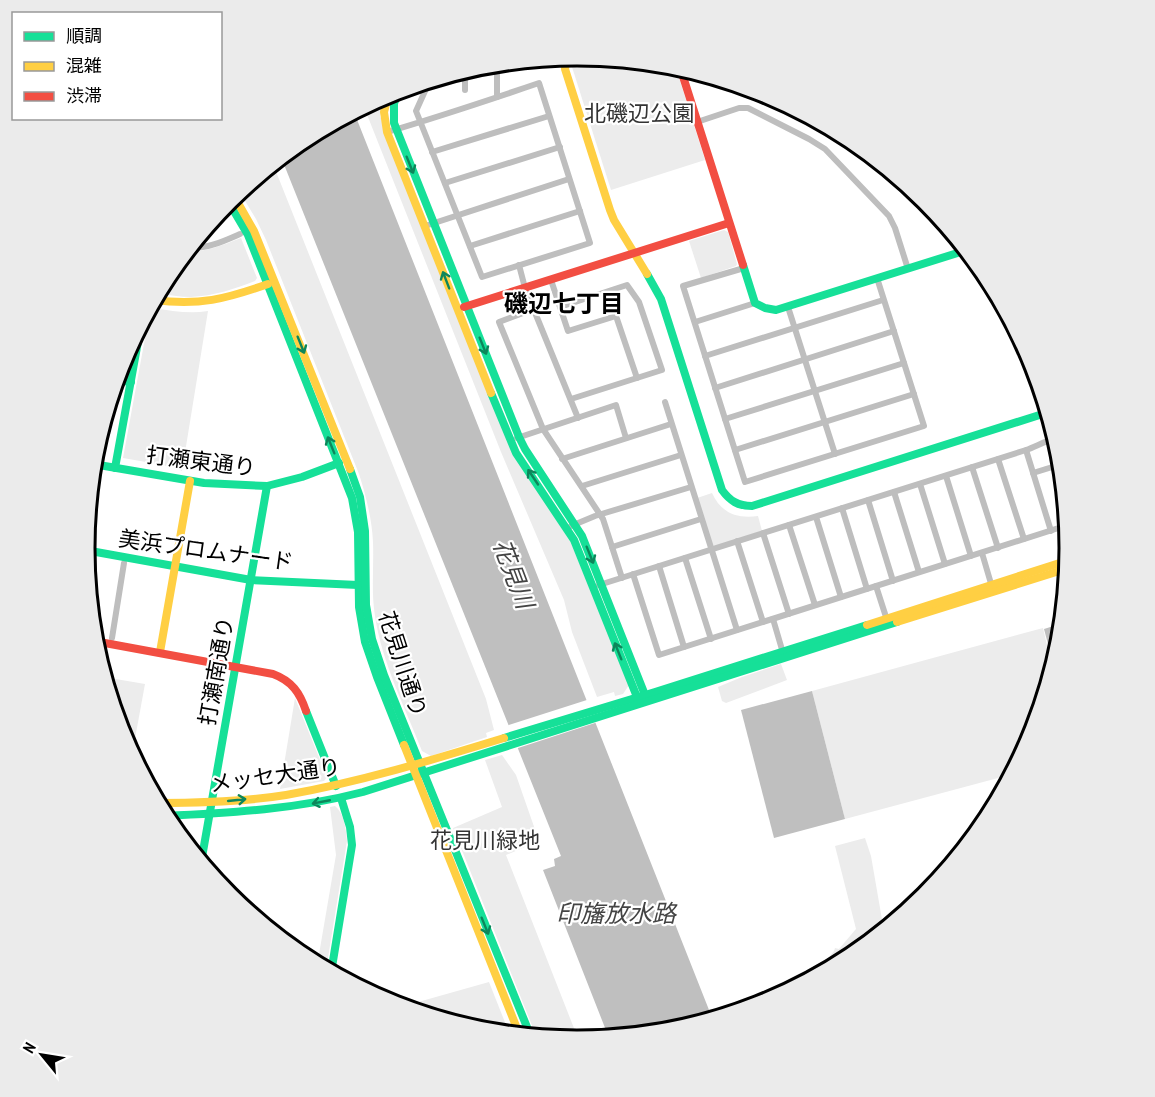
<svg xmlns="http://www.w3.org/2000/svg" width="1155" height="1097" viewBox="0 0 1155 1097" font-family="'PT Sans Narrow','Noto Sans JP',sans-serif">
<rect width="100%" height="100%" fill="#fff"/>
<g fill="#ececec">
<polygon points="575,56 675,65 705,160 611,190 572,67"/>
<polygon points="385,95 380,116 511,449 571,543 629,685 623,694 615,696 614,692 597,697 572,632 564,600 501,452 364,107"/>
<path d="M 273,164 L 486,699 L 494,730 L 486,733 L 487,737 L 431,756 L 422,751 C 405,707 382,663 375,616 C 371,592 374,567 373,542 C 372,519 366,496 359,474 L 266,240 L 256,219 L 239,191 Z"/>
<polygon points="724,230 728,232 737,264 736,266 701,278 689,241"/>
<path d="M 241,238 L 257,278 L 255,281 C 234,289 214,296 191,297 C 180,297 168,295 158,293 L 168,274 L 186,252 C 206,252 223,245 241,238 Z"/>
<path d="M 153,308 C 172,311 190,314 208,311 L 182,471 L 163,465 L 123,458 L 150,311 Z"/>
<path d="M 712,493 C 721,513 737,519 758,516 L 762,531 L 715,546 L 712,545 L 697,498 Z"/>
<polygon points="1043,628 1053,671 1033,737 1013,774 845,819 812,691"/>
<polygon points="781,664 787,680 726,703 722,701 718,687 742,677"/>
<polygon points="104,677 145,684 132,755 122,737"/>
<polygon points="295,698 327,777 324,781 280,789"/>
<polygon points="502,755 516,775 539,841 506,855 579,1041 537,1038 453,828 502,807 485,760"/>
<path d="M 335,806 C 344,813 346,829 347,841 L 326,970 L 317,966 L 336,855 L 330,807 Z"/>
<polygon points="865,838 871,856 884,931 851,959 812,979 834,951 835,948 839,949 856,929 835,846"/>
<polygon points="489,982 510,1035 481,1032 389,1004 377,998 411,1004"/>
</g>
<g fill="#bfbfbf">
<polygon points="354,112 713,1020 673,1032 609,1038 543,870 555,866 554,859 561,856 281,157 304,138"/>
<polygon points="1063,623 1061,645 1054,667 1044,629"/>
<polygon points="812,691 845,819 774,838 741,710"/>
</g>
<polygon fill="#fff" points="590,699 598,722 515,749 506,726"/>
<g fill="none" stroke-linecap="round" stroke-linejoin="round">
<g stroke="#bebebe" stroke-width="6">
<polyline points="530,60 530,65"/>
<polyline points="465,70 465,90"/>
<polyline points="497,97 497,63"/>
<polyline points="697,122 739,108 748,108 809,139 825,149 889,216 895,228 908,269"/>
<path d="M 387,132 C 438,117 489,100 539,83 L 590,243 L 482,277 L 420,121 L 416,111 L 430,80"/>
<polyline points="432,152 549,116"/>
<polyline points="445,183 560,147"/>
<polyline points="425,226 569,179"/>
<polyline points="470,246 580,211"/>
<path d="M 189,248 C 207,249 224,241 240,234"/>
<polyline points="519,265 525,288 578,418"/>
<polyline points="744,268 683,286 745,482 924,426 877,278"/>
<polyline points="551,280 560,307 627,285 639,302 662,370 571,399"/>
<polyline points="560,307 568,331 616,316 637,378"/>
<polyline points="788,307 835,454"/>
<polyline points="534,309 499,322 543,429 603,519 622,578"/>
<polyline points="695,322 755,303"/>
<polyline points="705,356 883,300"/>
<polyline points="715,388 894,331"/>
<polyline points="665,402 737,630"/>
<polyline points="725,419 904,363"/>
<polyline points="517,438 616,405 626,438"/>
<polyline points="735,450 914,394"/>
<polyline points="1026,450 1051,531"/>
<polyline points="562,459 671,424"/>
<polyline points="998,459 1024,539"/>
<polyline points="972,467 998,548"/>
<polyline points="1033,473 1062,464"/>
<polyline points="946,476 971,556"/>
<polyline points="920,484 945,564"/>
<polyline points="582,486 681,455"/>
<polyline points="894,492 919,572"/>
<polyline points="868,500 893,581"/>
<polyline points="842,508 867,589"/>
<polyline points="816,517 841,597"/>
<polyline points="789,525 815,605"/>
<polyline points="571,526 595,516 691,487"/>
<polyline points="763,533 789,614"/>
<polyline points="737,541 763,622"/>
<polyline points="612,547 701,519"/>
<polyline points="982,553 992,587"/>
<polyline points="685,558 711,639"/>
<polyline points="659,566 684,647"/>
<polyline points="633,574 659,655 1068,525"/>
<path d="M 599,585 L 1026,450 C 1037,446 1045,441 1057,438"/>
<polyline points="876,586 887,620"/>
<polyline points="773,619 783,653"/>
<polyline points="112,638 124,563"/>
</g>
<g stroke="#16e098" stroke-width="8">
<polyline points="400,90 394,103 394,123 519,437 525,449 582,536 645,695 644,700"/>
<polyline points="228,201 248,235 352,498 358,532 359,607 365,642 377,677 404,745"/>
<polyline points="743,265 755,303 765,308 776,310 967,250"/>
<path d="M 647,274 L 661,299 L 722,490 C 730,501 738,506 752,506 L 1049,412"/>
<polyline points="116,380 131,382"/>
<polyline points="491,393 516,453 574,540 637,697 641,701"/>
<polyline points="93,464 204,483 267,486 302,477 339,463"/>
<polyline points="115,468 141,325"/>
<polyline points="350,469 360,497 365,531 366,605 372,639 384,675 531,1037"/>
<polyline points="85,550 251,580 358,585"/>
<polyline points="306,711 336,786"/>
<polyline points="504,738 655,692 867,625"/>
<path d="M 164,816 C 231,813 298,809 363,792 L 897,622"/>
<polyline points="201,863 267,486"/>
<polyline points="331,973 352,845 350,827 341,798"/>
</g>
<g stroke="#ffcf43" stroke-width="8">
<polyline points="567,57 565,69 610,210 614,220 647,274"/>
<polyline points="389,93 384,112 387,132 491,393"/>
<polyline points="234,196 254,231 350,469"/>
<path d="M 154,300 C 199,306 226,299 268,284"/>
<polyline points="897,622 1069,568"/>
<polyline points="867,625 1069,560"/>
<polyline points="160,652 190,481"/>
<polyline points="404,745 520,1036"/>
<path d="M 157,803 C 200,803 243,802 286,795 C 360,782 432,760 504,738"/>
</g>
<g stroke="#f24e42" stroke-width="8">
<polyline points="680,67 743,265"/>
<polyline points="464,307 729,223"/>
<path d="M 94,641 L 273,674 C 292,681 300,693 306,711"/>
</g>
</g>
<defs><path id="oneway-shaft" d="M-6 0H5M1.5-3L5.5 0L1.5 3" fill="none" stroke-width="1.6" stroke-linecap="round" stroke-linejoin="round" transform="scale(1.5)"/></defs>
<g stroke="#0d865b">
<use href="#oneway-shaft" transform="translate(410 165) rotate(68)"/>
<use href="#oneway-shaft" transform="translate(446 280) rotate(-111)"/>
<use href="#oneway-shaft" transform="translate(301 345) rotate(68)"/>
<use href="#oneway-shaft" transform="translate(483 346) rotate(68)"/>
<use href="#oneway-shaft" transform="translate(331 445) rotate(-112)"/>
<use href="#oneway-shaft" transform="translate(533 477) rotate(-124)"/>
<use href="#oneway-shaft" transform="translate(590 555) rotate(68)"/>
<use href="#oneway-shaft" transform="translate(618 651) rotate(-112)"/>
<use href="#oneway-shaft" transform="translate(237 800) rotate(-6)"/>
<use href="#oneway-shaft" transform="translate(321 802) rotate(169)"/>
<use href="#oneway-shaft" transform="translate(485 926) rotate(68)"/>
</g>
<g text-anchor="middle" stroke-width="4.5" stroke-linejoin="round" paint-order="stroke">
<g font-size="22" fill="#333" stroke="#fff">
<text x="639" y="121">北磯辺公園</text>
<text x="485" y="848">花見川緑地</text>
</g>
<g font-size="22" fill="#000" stroke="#fff">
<text transform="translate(201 461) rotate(7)" y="8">打瀬東通り</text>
<text transform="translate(206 550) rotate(8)" y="8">美浜プロムナード</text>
<text transform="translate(403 664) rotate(72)" y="8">花見川通り</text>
<text transform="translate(216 671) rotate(-80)" y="8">打瀬南通り</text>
<text transform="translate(275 775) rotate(-8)" y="8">メッセ大通り</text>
</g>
<g font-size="24" font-weight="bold" fill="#000" stroke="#fff">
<text x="564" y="312">磯辺七丁目</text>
</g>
<g font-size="24" font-style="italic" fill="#444" stroke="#fff">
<text transform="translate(513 574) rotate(69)" y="8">花見川</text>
<text x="616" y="922">印旛放水路</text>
</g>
</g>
<path d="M0 0H1155V1097H0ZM95 548a482 482 0 1 1 964 0a482 482 0 1 1-964 0Z" fill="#ebebeb" fill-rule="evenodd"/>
<path fill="none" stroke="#000" stroke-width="3" d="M95 548a482 482 0 1 1 964 0a482 482 0 1 1-964 0Z"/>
<rect x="12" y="12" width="210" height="108" fill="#ffffff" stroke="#999999" stroke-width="1.5"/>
<rect x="24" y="32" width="30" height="9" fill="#16e098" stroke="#999999" stroke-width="1.5"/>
<text x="66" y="42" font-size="18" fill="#000000">順調</text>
<rect x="24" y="62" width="30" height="9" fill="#ffcf43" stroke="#999999" stroke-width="1.5"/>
<text x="66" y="72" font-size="18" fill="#000000">混雑</text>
<rect x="24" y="92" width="30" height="9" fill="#f24e42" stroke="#999999" stroke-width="1.5"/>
<text x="66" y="102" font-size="18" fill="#000000">渋滞</text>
<g transform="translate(42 1055) rotate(300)" stroke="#ffffff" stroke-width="4.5" paint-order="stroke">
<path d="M0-4.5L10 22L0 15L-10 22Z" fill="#000000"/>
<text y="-9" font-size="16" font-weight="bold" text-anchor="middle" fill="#000000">N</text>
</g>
</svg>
